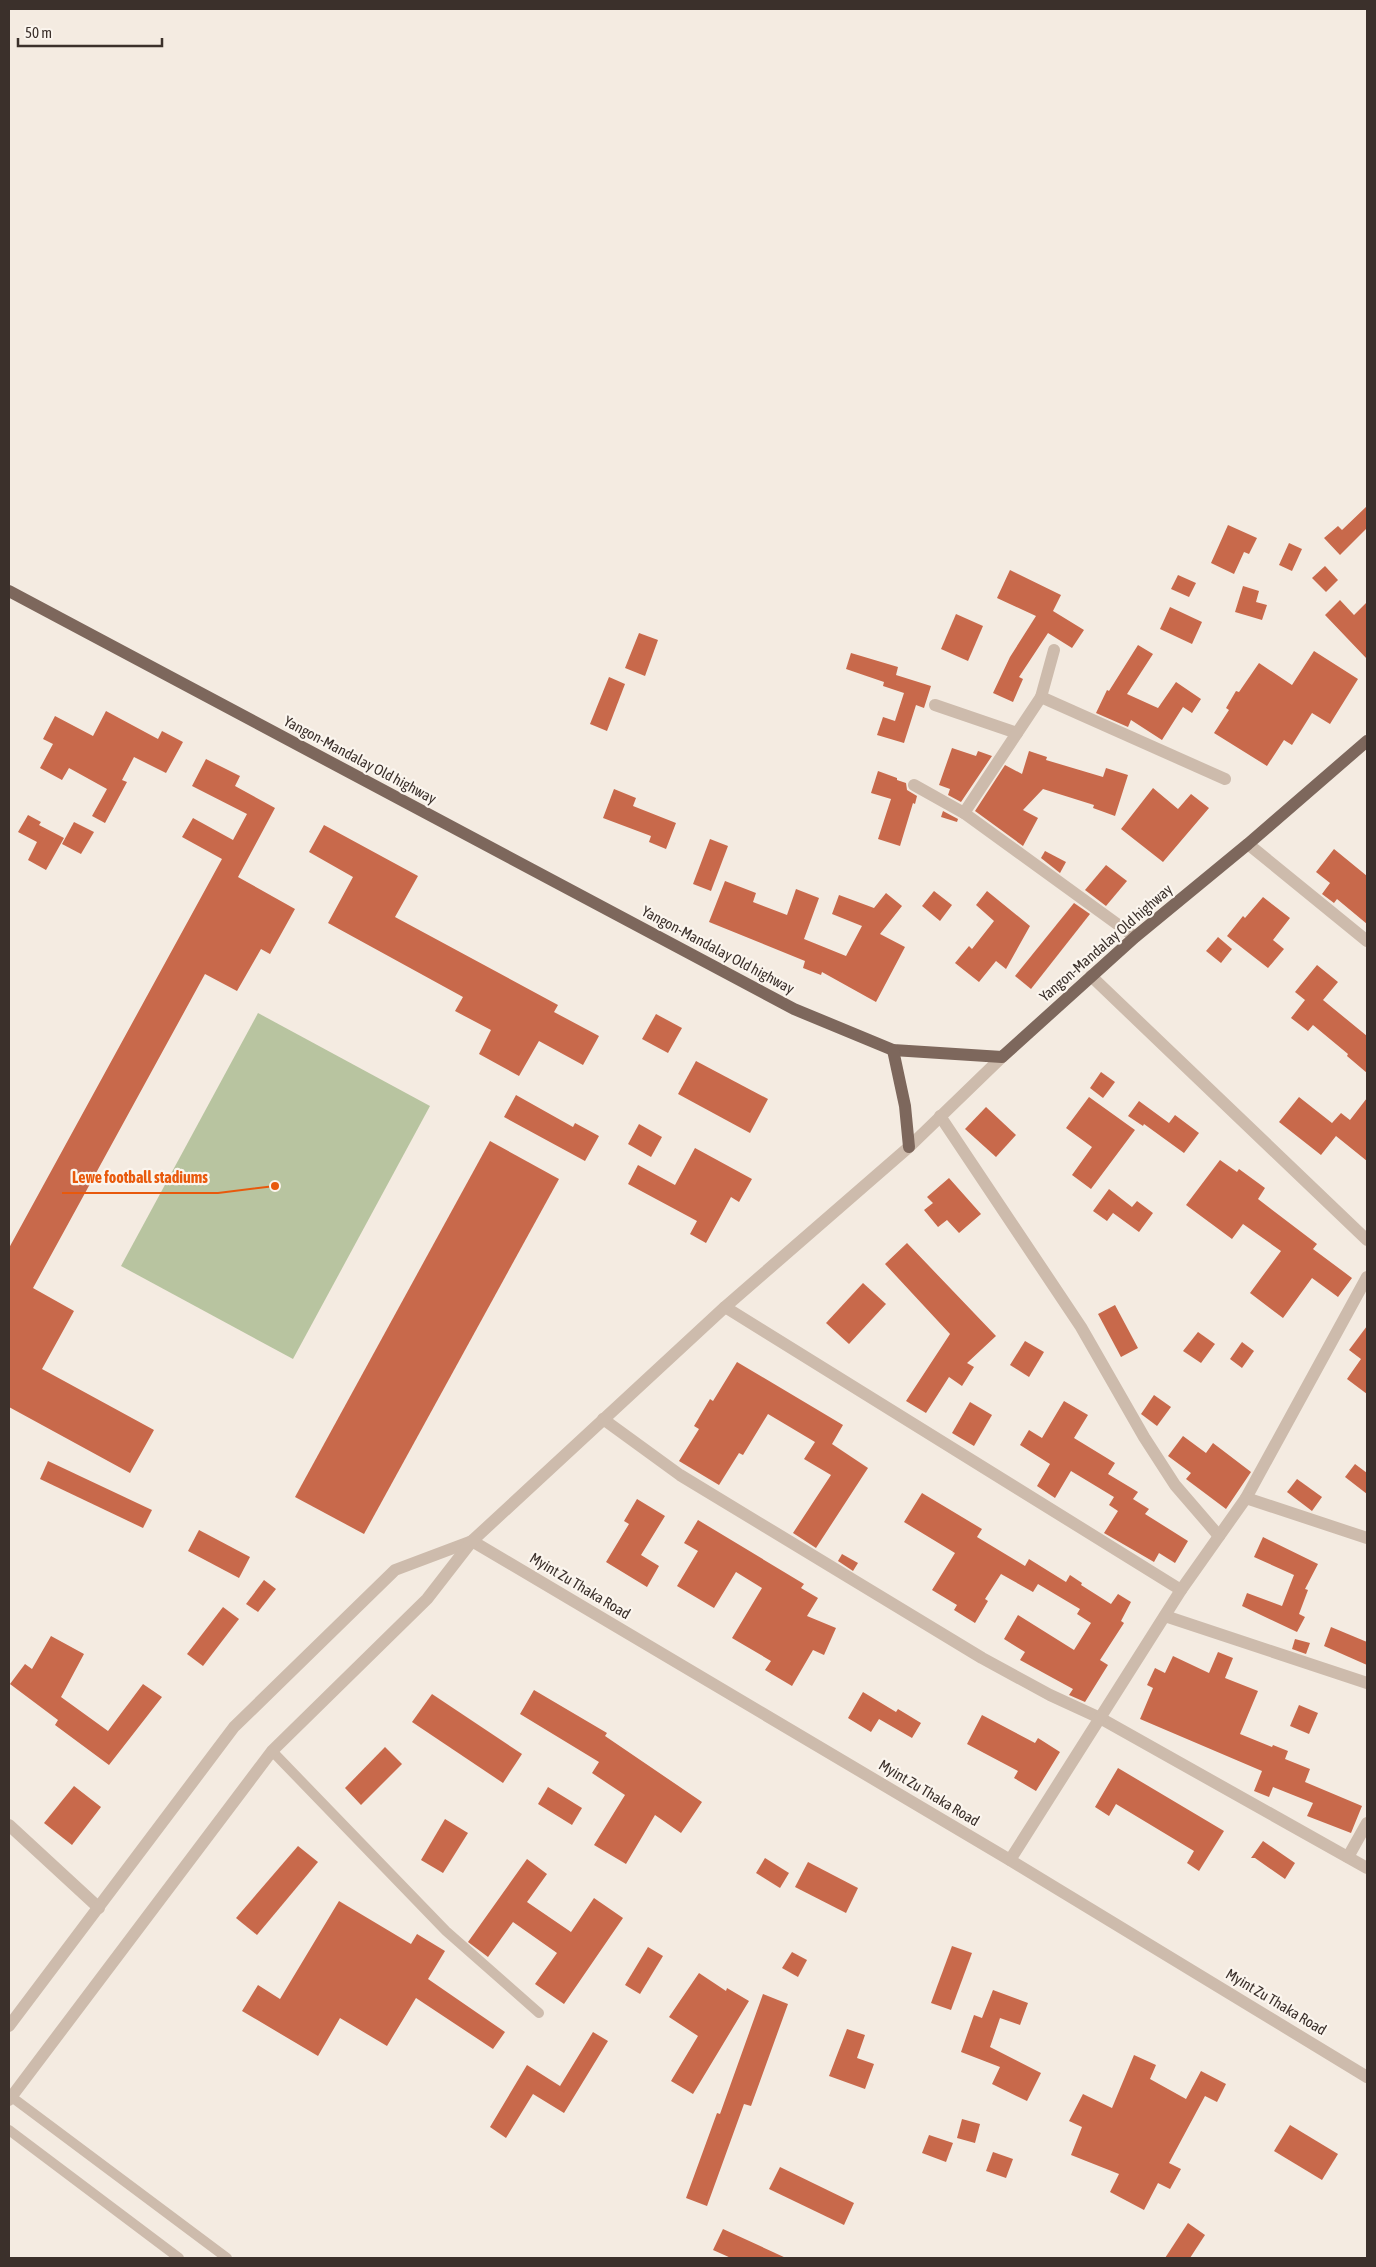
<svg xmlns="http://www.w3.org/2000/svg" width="1376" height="2267" viewBox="0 0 1376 2267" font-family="'Asap Condensed',sans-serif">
<rect width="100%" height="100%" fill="#f4ebe1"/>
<polygon fill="#b8c4a0" points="258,1013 430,1106 293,1359 121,1266"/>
<g fill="#c8694b">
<polygon points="1367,506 1367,528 1340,555 1324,538 1338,526 1342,530"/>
<polygon points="1228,525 1257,538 1249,554 1244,552 1234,574 1211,563"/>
<polygon points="1289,543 1302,549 1292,571 1279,565"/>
<polygon points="1325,566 1338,580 1326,592 1312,578"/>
<polygon points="1010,570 1061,595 1053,611 1084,630 1072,648 1048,633 1019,677 1023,679 1013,702 993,693 1010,657 1036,616 997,598"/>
<polygon points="1178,575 1196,583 1189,597 1171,589"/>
<polygon points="1243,586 1259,591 1256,602 1267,605 1262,620 1235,612"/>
<polygon points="1340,600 1354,615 1367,602 1367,659 1325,615"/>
<polygon points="1170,607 1202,622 1192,644 1160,629"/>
<polygon points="956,614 983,626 968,661 941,649"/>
<polygon points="639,633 658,640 645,676 625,668"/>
<polygon points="1138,645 1153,654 1127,694 1158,708 1176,682 1201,699 1192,713 1183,707 1162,740 1131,720 1128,727 1096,713 1107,690 1109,691"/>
<polygon points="1314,651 1358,679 1330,724 1312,713 1292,745 1284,740 1267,766 1214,733 1229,710 1226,708 1236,691 1239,692 1259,663 1292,685"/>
<polygon points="851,653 898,667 896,675 931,686 924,708 916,705 904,743 877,735 883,717 895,721 904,693 883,686 884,682 846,669"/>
<polygon points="609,677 625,684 607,731 590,724"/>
<polygon points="106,711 158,739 162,731 183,742 166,773 134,757 122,780 127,782 105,823 92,816 107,789 69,768 62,780 40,768 53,744 43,739 55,716 93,736"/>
<polygon points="952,748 976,756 978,751 992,756 961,802 948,795 950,789 939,785"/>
<polygon points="1029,751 1047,757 1046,760 1103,777 1106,768 1128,775 1115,816 1093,808 1094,805 1043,789 1023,810 1038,818 1023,846 975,811 1005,765 1022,774"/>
<polygon points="206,759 240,776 235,786 275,808 238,877 295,909 270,954 261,949 237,991 205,974 33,1288 74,1311 42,1369 154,1430 130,1473 9,1407 9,1248 222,859 182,837 193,818 233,840 247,814 192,786"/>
<polygon points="878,771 897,778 897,780 906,783 907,790 917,796 915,804 913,803 900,846 878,839 891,799 871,793"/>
<polygon points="1153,788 1178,809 1191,794 1209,808 1163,862 1121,829"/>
<polygon points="614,789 636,798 633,806 676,823 666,849 649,842 651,836 603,818"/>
<polygon points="943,811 958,819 957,822 941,817"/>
<polygon points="28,815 41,822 39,825 64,838 46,870 28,860 37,842 18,832"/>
<polygon points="74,822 94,832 81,854 62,844"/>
<polygon points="324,825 418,876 395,917 558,1005 554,1012 599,1036 583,1065 539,1041 519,1076 479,1054 491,1030 455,1011 463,997 328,923 353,877 309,852"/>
<polygon points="710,839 728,846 711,891 693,884"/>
<polygon points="1334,849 1367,876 1367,924 1337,899 1334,903 1322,894 1330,883 1316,872"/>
<polygon points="1045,851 1066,862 1060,873 1041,858"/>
<polygon points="1106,865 1127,881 1106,906 1085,890"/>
<polygon points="725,881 756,893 753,902 787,915 796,889 819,898 804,939 846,956 862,926 832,914 839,895 874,908 886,893 902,906 880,934 905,947 876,1002 822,972 821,975 803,968 805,961 709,922"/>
<polygon points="934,891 952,905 940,921 922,906"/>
<polygon points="987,891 1030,926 1006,969 996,961 979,982 955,963 969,946 972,949 994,921 976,905"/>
<polygon points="1263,897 1290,918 1273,940 1284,949 1268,968 1227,936 1243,916 1245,918"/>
<polygon points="1074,903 1090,914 1031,989 1015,976"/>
<polygon points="1218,937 1232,949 1221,963 1206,951"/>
<polygon points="1317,965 1338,982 1323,1000 1367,1036 1367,1073 1347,1056 1348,1054 1313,1025 1308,1031 1291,1018 1305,1000 1295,992"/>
<polygon points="656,1014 682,1028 668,1053 642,1039"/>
<polygon points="696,1061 768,1099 750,1133 678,1094"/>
<polygon points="1101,1072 1115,1082 1103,1098 1090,1088"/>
<polygon points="516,1095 573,1127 575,1123 599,1136 585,1161 504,1117"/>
<polygon points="1089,1097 1135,1130 1091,1189 1072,1175 1092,1147 1066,1128"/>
<polygon points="1299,1097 1332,1123 1341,1113 1350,1120 1367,1098 1367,1161 1336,1136 1321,1155 1279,1122"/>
<polygon points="1139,1101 1169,1123 1175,1115 1199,1133 1184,1153 1144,1124 1143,1126 1128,1116"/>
<polygon points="986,1107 1016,1135 996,1157 965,1129"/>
<polygon points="639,1124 662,1137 651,1157 628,1144"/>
<polygon points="490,1141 559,1179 364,1534 295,1497"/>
<polygon points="695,1148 752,1179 739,1202 731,1197 706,1243 690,1234 697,1221 628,1184 638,1165 675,1185"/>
<polygon points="1220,1160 1237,1172 1239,1169 1265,1188 1258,1199 1317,1244 1313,1249 1352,1278 1338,1297 1312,1278 1283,1318 1250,1293 1281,1251 1243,1224 1232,1239 1186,1205"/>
<polygon points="949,1178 981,1214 959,1233 947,1220 938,1227 924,1210 933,1203 927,1197"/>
<polygon points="1109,1189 1132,1207 1137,1201 1153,1213 1139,1232 1113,1213 1107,1221 1093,1211"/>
<polygon points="907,1243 996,1336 967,1363 974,1367 962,1386 949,1377 926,1413 906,1401 950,1334 885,1264"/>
<polygon points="863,1283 886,1304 849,1344 826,1323"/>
<polygon points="1115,1305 1138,1348 1121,1357 1098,1314"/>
<polygon points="1367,1326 1367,1394 1347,1379 1361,1359 1349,1350"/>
<polygon points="1198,1332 1215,1344 1201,1363 1183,1351"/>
<polygon points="1025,1341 1044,1352 1029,1377 1010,1365"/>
<polygon points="1242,1342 1254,1351 1242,1368 1230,1359"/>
<polygon points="737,1362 843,1425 832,1444 868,1468 816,1548 793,1533 831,1475 804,1459 815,1442 768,1414 743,1455 739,1453 719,1485 679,1461 699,1429 694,1426 710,1399 713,1401"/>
<polygon points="1154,1395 1171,1407 1157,1426 1141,1414"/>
<polygon points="1064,1401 1088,1415 1074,1438 1115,1463 1108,1474 1138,1492 1133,1499 1149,1509 1145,1514 1188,1541 1175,1563 1159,1553 1154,1562 1104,1533 1118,1511 1109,1505 1114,1497 1071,1471 1055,1498 1037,1486 1050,1464 1020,1445 1029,1430 1042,1438"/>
<polygon points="970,1402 992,1415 974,1446 952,1433"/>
<polygon points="1183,1436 1206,1453 1213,1443 1251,1472 1226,1509 1186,1479 1191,1473 1168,1456"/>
<polygon points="48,1461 152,1510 143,1528 40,1479"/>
<polygon points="1355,1464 1367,1473 1367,1494 1345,1477"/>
<polygon points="1297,1479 1322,1497 1312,1511 1287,1492"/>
<polygon points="922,1493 982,1529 977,1537 1025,1566 1029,1559 1066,1582 1070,1575 1082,1583 1081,1585 1111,1604 1118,1594 1131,1602 1121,1621 1124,1623 1100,1660 1108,1665 1085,1702 1069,1695 1073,1689 1020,1660 1025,1652 1004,1639 1018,1615 1074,1650 1091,1623 1077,1614 1080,1609 1038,1584 1033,1592 1001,1574 985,1599 988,1601 975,1623 954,1610 957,1605 932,1590 955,1553 904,1522"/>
<polygon points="637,1499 665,1516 641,1555 659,1566 647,1587 606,1562 629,1524 624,1521"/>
<polygon points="698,1520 804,1584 801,1588 818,1598 807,1616 836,1628 824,1655 813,1650 792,1686 765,1670 771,1661 732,1638 762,1588 736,1572 714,1608 677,1586 698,1551 684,1543"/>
<polygon points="199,1530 250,1557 239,1578 188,1551"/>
<polygon points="1263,1537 1318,1564 1305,1589 1308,1590 1299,1614 1305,1617 1297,1632 1242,1606 1247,1593 1282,1606 1294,1575 1254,1557"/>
<polygon points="842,1554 858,1563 853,1571 838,1561"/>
<polygon points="264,1580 276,1589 258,1612 246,1604"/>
<polygon points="223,1607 239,1619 203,1666 187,1654"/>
<polygon points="1331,1627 1367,1642 1367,1665 1324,1646"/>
<polygon points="51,1636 84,1654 61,1697 108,1731 143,1684 162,1697 109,1765 55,1725 58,1720 10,1684 25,1664 32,1669"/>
<polygon points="1295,1639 1310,1643 1306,1654 1292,1649"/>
<polygon points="1218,1652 1233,1658 1225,1678 1258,1691 1240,1734 1272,1747 1273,1745 1288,1751 1285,1759 1310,1769 1305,1782 1362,1806 1351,1833 1307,1816 1313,1803 1273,1787 1269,1797 1254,1791 1262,1771 1140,1719 1153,1688 1147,1685 1155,1668 1165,1673 1173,1656 1209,1673"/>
<polygon points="534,1690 607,1733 605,1736 702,1802 681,1833 655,1815 626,1864 594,1845 625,1795 592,1773 599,1762 520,1714"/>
<polygon points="863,1692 896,1712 898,1709 921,1723 912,1738 879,1719 871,1732 848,1718"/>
<polygon points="432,1694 522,1754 503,1783 412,1722"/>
<polygon points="1299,1705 1318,1713 1309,1734 1290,1726"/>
<polygon points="982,1715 1035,1743 1038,1738 1060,1752 1036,1791 1014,1778 1018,1771 967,1744"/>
<polygon points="385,1747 402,1764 361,1805 345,1788"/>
<polygon points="1118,1768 1224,1831 1199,1871 1187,1863 1194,1851 1116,1804 1109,1816 1095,1807"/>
<polygon points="74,1786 101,1807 72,1845 44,1823"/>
<polygon points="548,1787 582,1808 572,1825 538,1804"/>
<polygon points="445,1819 468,1833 443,1873 421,1860"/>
<polygon points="1263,1841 1295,1863 1285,1879 1255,1858 1251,1858"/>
<polygon points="298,1846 318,1862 257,1935 236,1918"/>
<polygon points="765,1858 789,1873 780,1888 756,1873"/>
<polygon points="527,1859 547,1874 527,1902 571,1932 594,1898 623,1918 564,2004 535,1984 557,1953 513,1922 488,1957 468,1942"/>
<polygon points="808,1862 858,1888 846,1913 795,1887"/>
<polygon points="339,1901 411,1944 417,1934 445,1951 428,1979 505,2032 493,2049 416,1998 387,2046 340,2018 318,2056 242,2011 258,1985 280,1999"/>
<polygon points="952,1946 972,1953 951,2010 931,2003"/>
<polygon points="648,1947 663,1956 640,1994 625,1985"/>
<polygon points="792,1952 807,1960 798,1977 782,1968"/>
<polygon points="699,1973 726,1991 727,1988 749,2001 693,2094 671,2081 698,2036 669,2017"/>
<polygon points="993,1990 1028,2003 1020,2025 1000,2018 990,2047 1041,2073 1027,2101 992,2084 1000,2067 961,2052 974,2015 982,2018"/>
<polygon points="763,1994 788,2004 751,2106 744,2104 707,2206 686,2198 717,2113 720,2114"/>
<polygon points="847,2029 865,2035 857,2058 874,2064 865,2089 829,2076"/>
<polygon points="593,2032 608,2041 564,2113 533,2094 506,2138 490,2127 527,2065 560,2086"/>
<polygon points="1134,2055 1156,2065 1150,2079 1186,2099 1201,2071 1226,2084 1217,2102 1205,2096 1169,2163 1181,2169 1170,2189 1158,2183 1144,2210 1110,2192 1119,2174 1071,2155 1082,2127 1069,2121 1083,2094 1112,2108"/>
<polygon points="962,2119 980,2124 975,2143 957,2138"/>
<polygon points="1290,2125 1338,2154 1322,2180 1274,2151"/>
<polygon points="929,2135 953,2143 946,2162 922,2153"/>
<polygon points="993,2152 1013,2159 1006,2178 986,2171"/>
<polygon points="780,2167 854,2203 844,2225 769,2189"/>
<polygon points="1188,2223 1205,2235 1190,2258 1165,2258"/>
<polygon points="723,2229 786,2258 731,2258 713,2250"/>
</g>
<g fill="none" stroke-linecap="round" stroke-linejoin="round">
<g stroke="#cdbbac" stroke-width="10">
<polyline points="272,1751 446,1931 539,2013"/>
<polyline points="9,2095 227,2258"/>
<polyline points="9,2130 179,2258"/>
</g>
<g stroke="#cdbbac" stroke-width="12">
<polyline points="1041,697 1225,779"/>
<polyline points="935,705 1017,733"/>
<polyline points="914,785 964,813 1135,937"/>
<polyline points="964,813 1041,697 1054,650"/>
<polyline points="1248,844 1367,941"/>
<polyline points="1091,976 1367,1240"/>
<polyline points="940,1116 1081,1327 1144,1437 1175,1485 1219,1536"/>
<polyline points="725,1307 1181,1590"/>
<polyline points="603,1419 680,1475 982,1658 1050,1695 1100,1718 1367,1868"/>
<polyline points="1246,1498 1367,1277"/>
<polyline points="1165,1616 1367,1683"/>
<polyline points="9,1825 99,1908"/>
<polyline points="1348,1857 1367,1823"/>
<polyline points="1010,1860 1181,1590 1246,1498 1367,1538"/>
</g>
<g stroke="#cdbbac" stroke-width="12">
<polyline points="472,1541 1010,1860 1367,2077"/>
<polyline points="9,2026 234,1727 395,1570 472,1541"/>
<polyline points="9,2100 272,1751 427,1599 472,1541 725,1307 909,1147 1002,1057"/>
</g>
<g stroke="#7d675c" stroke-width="12">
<polyline points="9,591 794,1009 893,1050 1002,1057 1135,937 1248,844 1367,741"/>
<polyline points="893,1050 905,1106 909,1147"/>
</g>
</g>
<g text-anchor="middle" stroke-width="4.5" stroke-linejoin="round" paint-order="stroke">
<g font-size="15" fill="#3b302b" stroke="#fbf5ee">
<text transform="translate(360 760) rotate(28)" y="5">Yangon-Mandalay Old highway</text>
<text transform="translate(1106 943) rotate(-41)" y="5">Yangon-Mandalay Old highway</text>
<text transform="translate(718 950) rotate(28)" y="5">Yangon-Mandalay Old highway</text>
<text transform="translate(580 1586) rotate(31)" y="5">Myint Zu Thaka Road</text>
<text transform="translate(929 1793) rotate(31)" y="5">Myint Zu Thaka Road</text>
<text transform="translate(1276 2002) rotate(31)" y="5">Myint Zu Thaka Road</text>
</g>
</g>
<path fill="none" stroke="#e8590c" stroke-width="2" d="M275 1186L218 1193H62"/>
<circle fill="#e8590c" stroke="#fbf5ee" stroke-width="2" cx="275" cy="1186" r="5"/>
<g font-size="16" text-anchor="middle" font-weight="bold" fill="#e8590c" stroke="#fbf5ee" stroke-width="4.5" stroke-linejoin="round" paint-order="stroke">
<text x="140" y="1183">Lewe football stadiums</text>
</g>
<rect width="1376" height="2267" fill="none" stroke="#3b302b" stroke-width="20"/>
<path d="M18 38v8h144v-8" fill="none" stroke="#3b302b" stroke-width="2.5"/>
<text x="25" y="38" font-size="15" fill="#3b302b" stroke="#fbf5ee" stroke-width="4" paint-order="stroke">50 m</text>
</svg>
